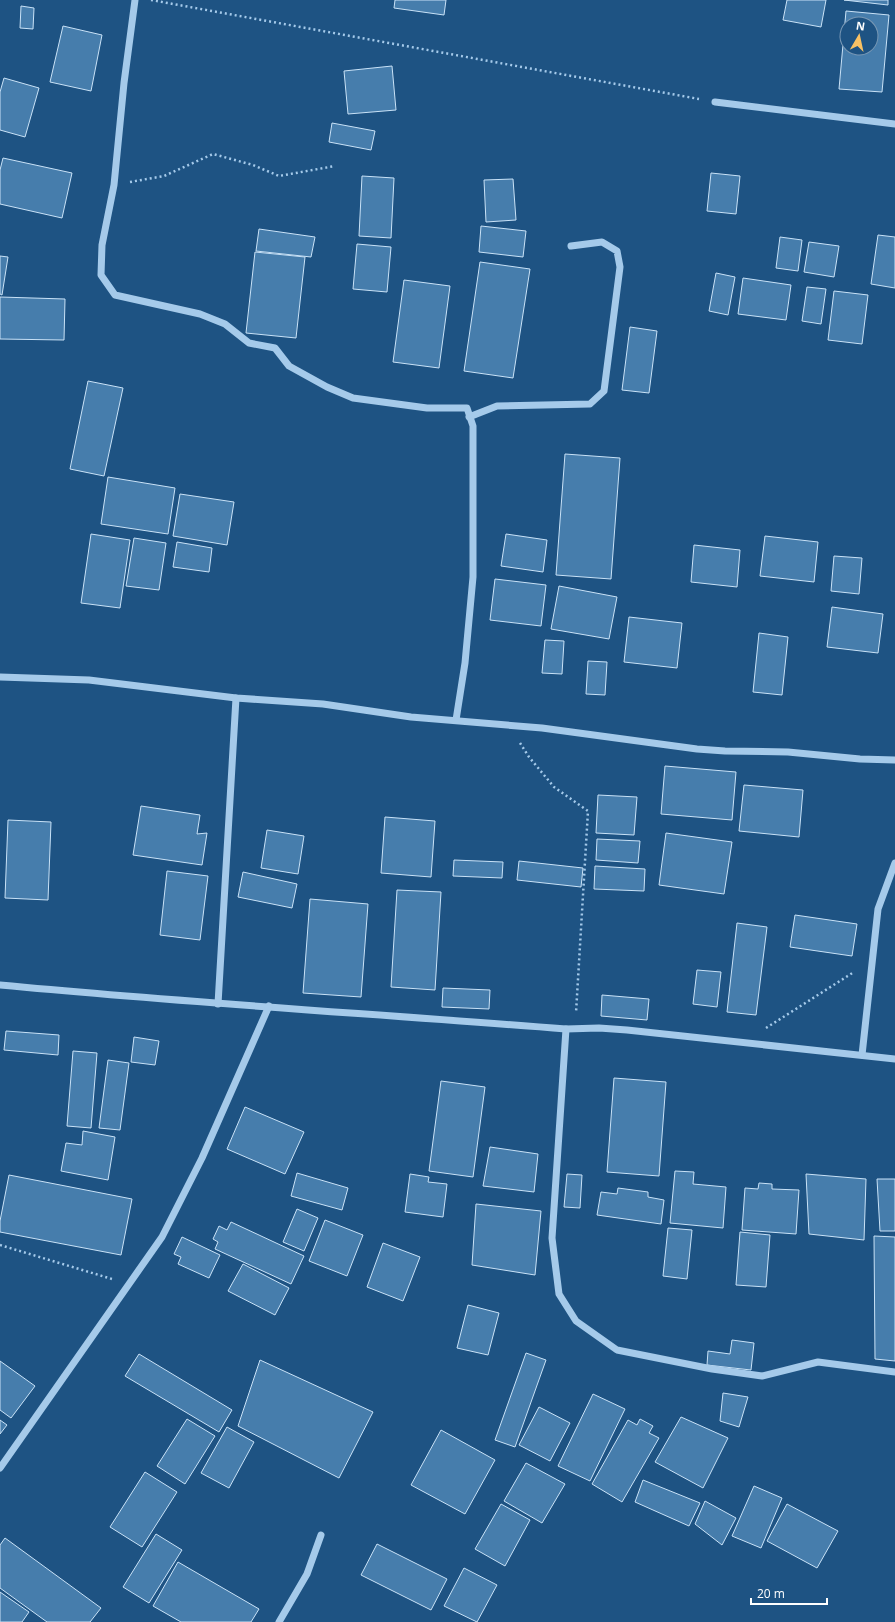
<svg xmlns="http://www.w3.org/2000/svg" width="895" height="1622" viewBox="0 0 895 1622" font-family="'Open Sans',sans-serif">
<rect width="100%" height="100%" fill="#1e5383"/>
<g fill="#467dac" stroke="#c9e2f7" fill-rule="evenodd">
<polygon points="395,0 446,0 444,15 394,8"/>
<polygon points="787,0 826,0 821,27 783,20"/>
<polygon points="844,0 888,0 888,5"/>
<polygon points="21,6 34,8 33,29 20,28"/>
<path d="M 846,11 L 889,15 L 882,92 L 839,89 ZM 847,24 L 871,24 L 871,48 L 847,48 Z"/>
<polygon points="63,26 102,35 91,91 50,82"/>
<polygon points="392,66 396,110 348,114 344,71"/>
<polygon points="4,78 39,88 25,137 0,130 0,92"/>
<polygon points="332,123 375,131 371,150 329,142"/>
<polygon points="3,158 72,173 62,218 0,204 0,170"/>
<polygon points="711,173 740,176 736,214 707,211"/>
<polygon points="362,176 394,178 391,238 359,236"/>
<polygon points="513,179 516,220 486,222 484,180"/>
<polygon points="481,226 526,231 523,257 479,252"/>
<polygon points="259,229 315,237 311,257 256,251"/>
<polygon points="878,235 895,237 895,288 871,284"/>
<polygon points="780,237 802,240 798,271 776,268"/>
<polygon points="809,242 839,246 834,277 804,272"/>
<polygon points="357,244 391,247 387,292 353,289"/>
<polygon points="255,252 305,257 296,338 246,333"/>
<polygon points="0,256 8,257 2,295 0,294"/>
<polygon points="480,262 530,269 513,378 464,371"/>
<polygon points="716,273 735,277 728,315 709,311"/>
<polygon points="743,278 791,285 786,320 738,314"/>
<polygon points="404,280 450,286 439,368 393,362"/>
<polygon points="807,287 826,289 821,324 802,321"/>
<polygon points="834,291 868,295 862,344 828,340"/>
<polygon points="0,297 65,299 64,340 0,339"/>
<polygon points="630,327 657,331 649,393 622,390"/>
<polygon points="88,381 123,388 104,476 70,469"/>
<polygon points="565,454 620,458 611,579 556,575"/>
<polygon points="108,477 175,488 168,534 101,524"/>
<polygon points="180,494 234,502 227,545 173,536"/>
<polygon points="91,534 130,540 120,608 81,603"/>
<polygon points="506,534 547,540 543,572 501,566"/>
<polygon points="765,536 818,542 814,582 760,576"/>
<polygon points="134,538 166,543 159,590 126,586"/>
<polygon points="177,542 212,548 209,572 173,567"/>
<polygon points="694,545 740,550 737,587 691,582"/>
<polygon points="834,556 862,558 859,594 831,591"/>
<polygon points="495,579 546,585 541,626 490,620"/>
<polygon points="559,586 617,597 609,639 551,629"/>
<polygon points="832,607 883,614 878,653 827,647"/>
<polygon points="629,617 682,623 677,668 624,662"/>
<polygon points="759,633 788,637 782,695 753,692"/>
<polygon points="545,640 564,641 562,674 542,673"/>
<polygon points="588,661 607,662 605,695 586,694"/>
<polygon points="665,766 736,772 732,820 661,814"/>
<polygon points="744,785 803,790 799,837 739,831"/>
<polygon points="598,795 637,797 634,835 596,833"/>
<polygon points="141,806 200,815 197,834 207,833 202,865 133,855"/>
<polygon points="385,817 435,821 431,877 381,873"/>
<polygon points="8,820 51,822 48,900 5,898"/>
<polygon points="267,830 304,836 298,874 261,868"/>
<polygon points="666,833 732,842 724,894 659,885"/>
<polygon points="597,839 640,841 638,863 596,860"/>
<polygon points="454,860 503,862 502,878 453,876"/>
<polygon points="519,861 583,868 581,887 517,880"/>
<polygon points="595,866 645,869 644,891 594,889"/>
<polygon points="167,871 208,876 200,940 160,935"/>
<polygon points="243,872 297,884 292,908 238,897"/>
<polygon points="397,890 441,892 435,990 391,987"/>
<polygon points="310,899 368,904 361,997 303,993"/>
<polygon points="795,915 857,924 852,956 790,947"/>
<polygon points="737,923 767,927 756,1015 727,1012"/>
<polygon points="697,970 721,972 717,1007 693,1004"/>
<polygon points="443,988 490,990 489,1009 442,1007"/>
<polygon points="602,995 649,999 647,1020 601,1016"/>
<polygon points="6,1031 59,1035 58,1055 4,1050"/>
<polygon points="134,1037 159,1041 155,1065 131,1062"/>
<polygon points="73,1051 97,1053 91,1128 67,1126"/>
<polygon points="108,1060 129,1063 120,1130 99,1128"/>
<polygon points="614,1078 666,1082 659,1176 607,1172"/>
<polygon points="441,1081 485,1087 473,1177 429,1171"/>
<polygon points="245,1107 304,1132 285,1174 227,1149"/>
<polygon points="83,1131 115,1137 108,1180 61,1171 66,1143 82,1145"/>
<polygon points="490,1147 538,1154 534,1192 483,1186"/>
<polygon points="675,1171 694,1172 693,1184 726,1187 723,1228 670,1223"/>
<polygon points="297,1173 348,1188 342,1210 291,1196"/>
<polygon points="410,1174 429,1177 428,1182 447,1184 443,1217 405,1212"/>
<polygon points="567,1174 582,1175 580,1208 564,1207"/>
<polygon points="806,1174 866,1179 864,1240 809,1234"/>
<polygon points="9,1175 132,1199 121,1255 0,1232 0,1221"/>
<polygon points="877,1179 895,1179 895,1231 880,1231"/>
<polygon points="759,1183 772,1184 772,1189 799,1190 796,1234 742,1230 745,1188 758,1189"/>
<polygon points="618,1188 648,1192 648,1197 664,1200 661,1224 597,1215 601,1192 617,1194"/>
<polygon points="476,1204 541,1211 535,1275 472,1265"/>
<polygon points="297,1209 318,1218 304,1251 283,1242"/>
<polygon points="325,1220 363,1235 347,1276 309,1261"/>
<polygon points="231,1222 304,1256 291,1284 215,1249 218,1242 213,1239 219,1226 227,1230"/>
<polygon points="668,1228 692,1230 687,1279 663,1276"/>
<polygon points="740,1232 770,1235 766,1287 736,1285"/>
<polygon points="874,1236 895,1237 895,1361 875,1359"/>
<polygon points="182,1237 220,1255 209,1278 178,1264 181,1257 174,1254"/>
<polygon points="383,1243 420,1257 403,1301 367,1287"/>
<polygon points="243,1264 289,1288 275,1315 228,1291"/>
<polygon points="468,1305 499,1313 488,1355 457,1348"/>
<polygon points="732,1340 754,1343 751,1370 707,1365 708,1351 730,1354"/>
<polygon points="526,1353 546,1360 515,1447 495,1440"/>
<polygon points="139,1354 232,1410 219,1432 125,1376"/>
<polygon points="260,1360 373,1412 339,1478 238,1426"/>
<polygon points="0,1361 35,1386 11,1418 0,1410"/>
<polygon points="723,1393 748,1397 739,1427 720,1421"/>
<polygon points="593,1394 625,1409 590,1481 558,1466"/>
<polygon points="539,1407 570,1423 550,1461 519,1445"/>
<polygon points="681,1417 728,1438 703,1488 655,1462"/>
<polygon points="187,1419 215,1436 185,1484 157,1466"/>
<polygon points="640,1419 653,1426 649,1433 659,1438 622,1502 592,1484 628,1420 637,1425"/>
<polygon points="0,1420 7,1425 0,1434"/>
<polygon points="227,1427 254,1442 229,1488 201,1473"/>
<polygon points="441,1430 495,1460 465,1514 411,1485"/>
<polygon points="526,1463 565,1484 542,1523 504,1501"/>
<polygon points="145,1472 177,1492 142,1547 110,1527"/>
<polygon points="643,1480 700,1503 689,1526 635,1502"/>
<polygon points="754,1486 782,1498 761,1548 732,1536"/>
<polygon points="705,1501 736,1518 722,1545 695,1524"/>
<polygon points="501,1504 530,1520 505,1566 475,1549"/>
<polygon points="787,1504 838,1531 817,1568 767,1541"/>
<polygon points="156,1534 182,1550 149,1603 123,1587"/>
<polygon points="5,1538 101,1608 90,1622 47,1622 0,1588 0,1545"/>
<polygon points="377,1544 447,1579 431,1610 361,1575"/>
<polygon points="178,1562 259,1609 251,1622 181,1622 153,1606"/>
<polygon points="464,1568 497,1585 477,1622 444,1606"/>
<polygon points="0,1592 29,1612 22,1622 0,1622"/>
</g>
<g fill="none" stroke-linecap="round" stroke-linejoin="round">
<g stroke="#a5caea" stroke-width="2.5" stroke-dasharray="2 3" stroke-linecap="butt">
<polyline points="151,0 699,99"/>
<polyline points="130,182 164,176 213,154 253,165 279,176 335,166"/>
<polyline points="520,743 529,757 554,787 588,811 576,1013"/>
<polyline points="766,1028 854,972"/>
<polyline points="0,1245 112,1279"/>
</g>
<g stroke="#a5caea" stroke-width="7">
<polyline points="135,0 124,83 114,185 102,245 101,275 115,295 200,314 225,324 249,343 275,348 289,366 327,387 353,398 427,408 467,408 473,426 473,577 465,663 456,720"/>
<polyline points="715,102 895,124"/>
<polyline points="469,417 497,406 590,404 604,391 620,267 617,251 602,242 571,246"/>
<polyline points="0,677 89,680 236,698 323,704 411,717 542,728 697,749 725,751 788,752 860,759 895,760"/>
<path d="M 0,985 C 189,1003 378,1014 566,1029 L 599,1028 L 627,1030 L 895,1059"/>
<polyline points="218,1004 236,698"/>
<polyline points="566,1029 552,1238 559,1294 576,1321 617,1350 712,1369 762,1376 818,1362 895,1372"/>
<polyline points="862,1055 878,909 895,863"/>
<polyline points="0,1468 162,1237 202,1158 269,1006"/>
<polyline points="279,1622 307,1574 321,1535"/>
</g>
</g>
<g transform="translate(859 36) rotate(9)"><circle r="19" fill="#1e5383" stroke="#7898b5"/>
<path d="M0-3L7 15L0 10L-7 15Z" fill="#f8c164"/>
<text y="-6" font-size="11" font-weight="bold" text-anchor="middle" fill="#ffffff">N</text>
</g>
<path d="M751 1598v6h76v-6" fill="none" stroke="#ffffff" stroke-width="2"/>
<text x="757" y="1598" font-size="12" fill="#ffffff" stroke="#1e5383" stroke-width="3" paint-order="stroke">20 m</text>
</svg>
